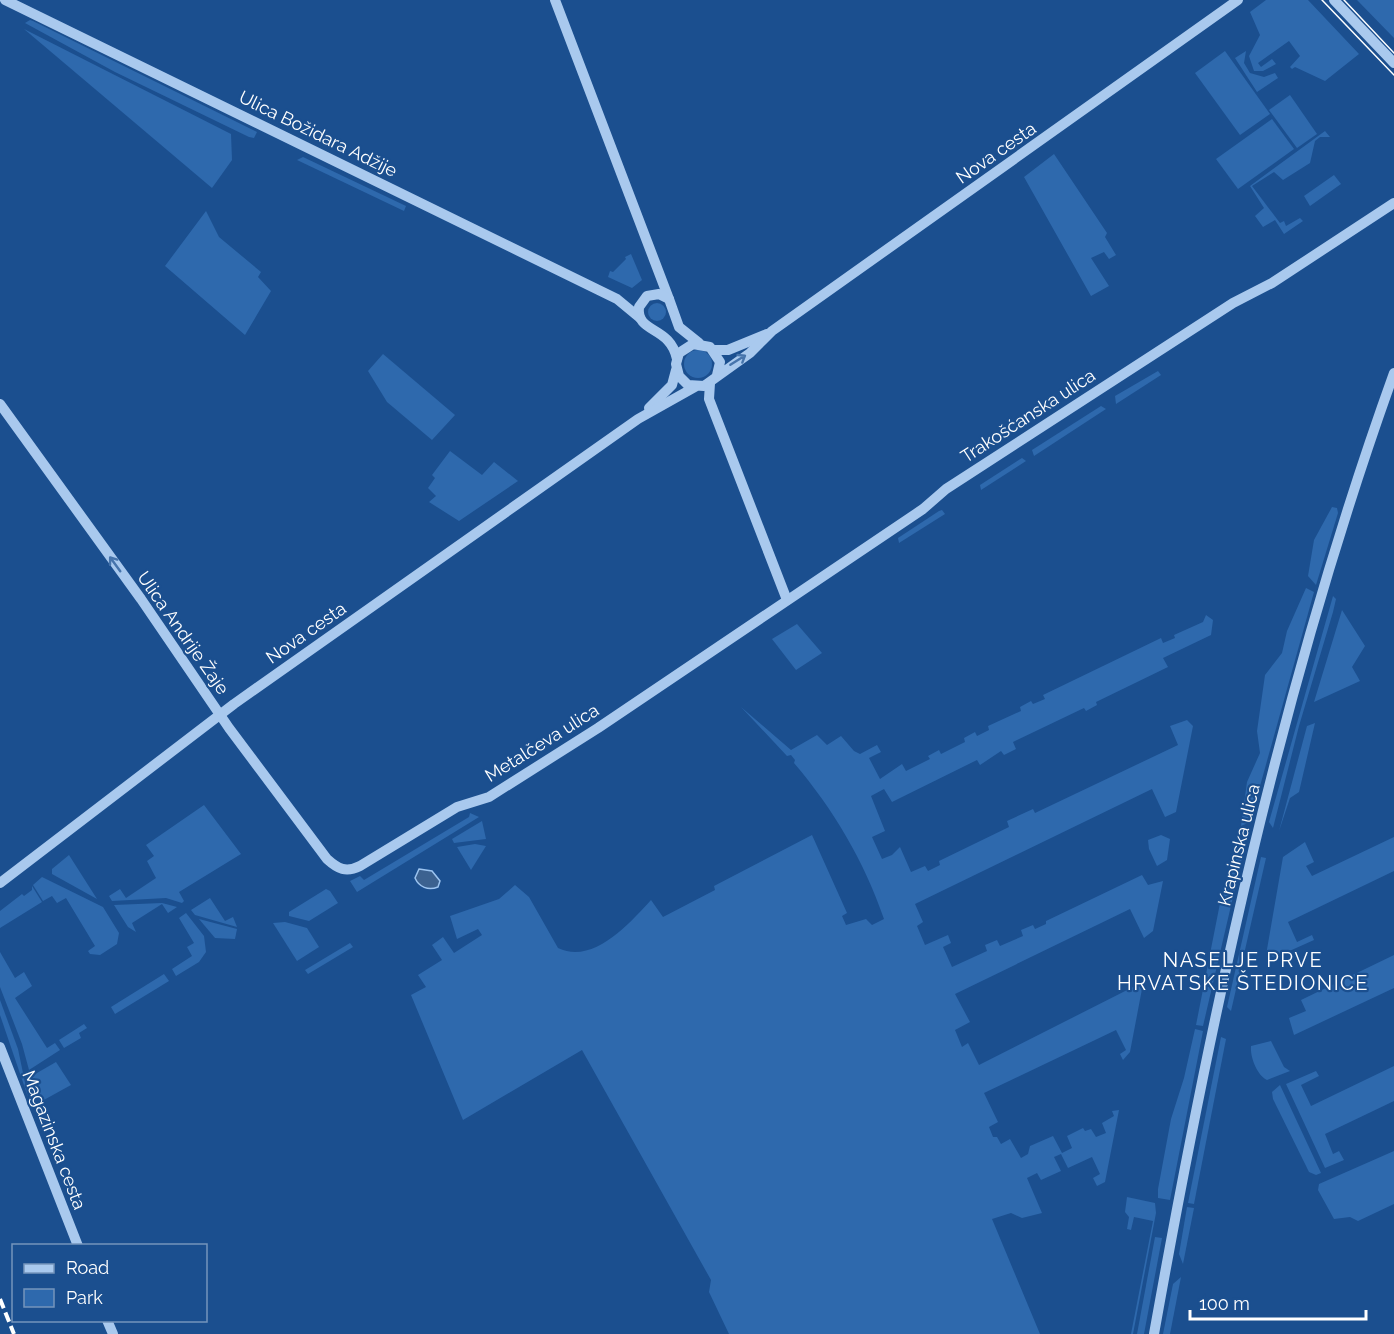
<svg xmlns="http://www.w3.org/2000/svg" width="1394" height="1334" viewBox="0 0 1394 1334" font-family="Raleway,sans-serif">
<rect width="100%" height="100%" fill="#1b4f8f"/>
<g fill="#2e69ad">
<polygon points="1266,0 1308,0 1359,54 1325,81 1295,67 1292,69 1290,67 1300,56 1289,41 1258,63 1261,67 1272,59 1276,64 1263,71 1254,71 1249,56 1260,35 1250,12"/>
<polygon points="1357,0 1394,0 1394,38"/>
<polygon points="30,20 33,21 257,132 254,138 249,137 115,72 25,23"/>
<polygon points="24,29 231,134 232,160 212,188"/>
<polygon points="1225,51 1270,114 1240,135 1195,73"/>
<polygon points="1246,51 1244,63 1250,73 1264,77 1275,73 1278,78 1257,92 1235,58"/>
<polygon points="1290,95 1317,134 1297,148 1269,110"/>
<polygon points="1272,119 1294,149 1238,189 1216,159"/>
<polygon points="1325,131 1330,137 1320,137 1315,141 1310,163 1283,180 1274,172 1252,186 1280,223 1284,221 1286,226 1300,218 1303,221 1284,234 1275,220 1263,227 1255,216 1264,208 1250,186"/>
<polygon points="1054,154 1107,233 1105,237 1116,255 1109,259 1104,252 1091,258 1109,286 1091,296 1024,177"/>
<polygon points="303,157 406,206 404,211 297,160"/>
<polygon points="1334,175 1341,184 1310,206 1304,196"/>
<polygon points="206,211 219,237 261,272 258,277 271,291 245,335 165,266"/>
<polygon points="631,254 642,280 632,288 608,277 610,271 613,272 626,259 625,257"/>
<circle cx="657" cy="312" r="9"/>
<circle cx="698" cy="364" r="14"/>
<polygon points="383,354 455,415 432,440 387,402 368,371"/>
<polygon points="1158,371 1161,375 1116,404 1115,396"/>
<polygon points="1101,406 1106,409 1034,456 1032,450"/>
<polygon points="450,451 482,475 494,462 518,481 459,521 429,502 436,496 428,488 435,478 432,475"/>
<polygon points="1022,458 1026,461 981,490 980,485"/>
<polygon points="1332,507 1337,508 1338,513 1316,585 1308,576 1314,540"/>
<polygon points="939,511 942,510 945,514 899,543 898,538"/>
<polygon points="1306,588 1314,592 1250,822 1241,826 1247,782 1260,753 1257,731 1265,675 1282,653 1287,631"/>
<polygon points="1333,596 1336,599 1333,612 1299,726 1273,828 1269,822"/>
<polygon points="1342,610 1365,646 1352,667 1360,681 1314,702"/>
<path d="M 1206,615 L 1213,620 L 1211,635 L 1163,658 L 1168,667 L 1096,702 L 1097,705 L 1086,711 L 1084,708 L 1013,742 L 1016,749 L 1004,755 L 1001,751 L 980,765 L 977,760 L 892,802 L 884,789 L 871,796 L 885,831 L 872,837 L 882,859 L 892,855 L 900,847 L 911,872 L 925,866 L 928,871 L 940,865 L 939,861 L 1009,827 L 1007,821 L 1033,809 L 1035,813 L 1178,745 L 1170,726 L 1187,720 L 1193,726 L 1176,812 L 1165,817 L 1152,789 L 915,904 L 923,922 L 917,926 L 925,945 L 948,935 L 951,943 L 943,947 L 952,967 L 987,951 L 985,945 L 997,940 L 1000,946 L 1023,936 L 1021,930 L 1033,925 L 1035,929 L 1046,924 L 1046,921 L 1142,875 L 1148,885 L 1163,881 L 1153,931 L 1144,938 L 1130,909 L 955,994 L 970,1022 L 955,1030 L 962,1047 L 968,1043 L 979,1065 L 1139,984 L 1142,989 L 1130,1052 L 1123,1060 L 1120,1054 L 1126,1050 L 1116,1030 L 984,1093 L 998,1122 L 989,1127 L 993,1137 L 997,1137 L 1001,1144 L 1010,1139 L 1021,1158 L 1028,1154 L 1030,1146 L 1053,1136 L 1062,1153 L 1072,1148 L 1067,1136 L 1083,1128 L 1085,1131 L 1091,1129 L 1096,1137 L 1106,1133 L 1102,1123 L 1114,1116 L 1112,1111 L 1119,1110 L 1105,1182 L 1097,1186 L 1093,1178 L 1100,1174 L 1092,1157 L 1068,1168 L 1061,1154 L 1054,1157 L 1061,1171 L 1041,1180 L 1037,1173 L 1027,1178 L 1042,1213 L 1022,1218 L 1011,1213 L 992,1219 L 1040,1334 L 729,1334 L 709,1292 L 711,1280 L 582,1050 L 463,1120 L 411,995 L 426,987 L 418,975 L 442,960 L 432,945 L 443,937 L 454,953 L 482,935 L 478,929 L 457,939 L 450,916 L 499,899 L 515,885 L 529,897 L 558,948 C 593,965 629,924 651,900 L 663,917 L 715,890 L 714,886 L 812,835 L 847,913 L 842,916 L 846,925 L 866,919 L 872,925 L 884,919 C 864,861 834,810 794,763 L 795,760 L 791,755 L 787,756 L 741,707 L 791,750 L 817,735 L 827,745 L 841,736 L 854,751 L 860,754 L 877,745 L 881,752 L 869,758 L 880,779 L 902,764 L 906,771 L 930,759 L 928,756 L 939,750 L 941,754 L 965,742 L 964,738 L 975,732 L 977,736 L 989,730 L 988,726 L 1021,711 L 1020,707 L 1031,701 L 1033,704 L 1045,699 L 1043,695 L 1161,638 L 1163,643 L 1175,638 L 1174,635 L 1203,622 Z"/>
<polygon points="797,624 822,653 796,670 772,639"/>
<polygon points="1315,723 1299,792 1290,798 1279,831 1307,726"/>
<polygon points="204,805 241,854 179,892 184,901 182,903 166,898 112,901 109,896 120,889 126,898 156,878 147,861 154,856 146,845"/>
<polygon points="470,813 479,817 357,892 350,881 360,876 364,880 469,817"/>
<polygon points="482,821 486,839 454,843 452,839"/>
<polygon points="1161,835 1170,839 1167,860 1157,866 1149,849 1148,840"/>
<polygon points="1394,837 1394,871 1288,922 1297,942 1312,935 1314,940 1276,957 1266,955 1283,857 1305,842 1314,862 1306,866 1312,876"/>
<polygon points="475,844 486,846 471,870 457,847"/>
<polygon points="1237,853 1243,854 1203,1026 1196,1025 1223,888 1234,868"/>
<polygon points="69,855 97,899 52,874 52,869"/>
<polygon points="1261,857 1266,858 1231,1011 1227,1007"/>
<polygon points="42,877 103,907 119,933 117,944 100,955 90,954 88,951 95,946 66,898 57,903 52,896 43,901 33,885"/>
<polygon points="32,886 42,902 0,928 0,911 22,894 24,896 32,890"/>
<polygon points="326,889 330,891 338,903 309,921 289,916 289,912"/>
<polygon points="210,898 225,921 233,917 237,927 195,915 191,910"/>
<polygon points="162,903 177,907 168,913 162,904 132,923 136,932 128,927 114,905"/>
<polygon points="186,913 204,936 206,952 199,962 176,976 172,969 192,956 187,947 194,943 179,918"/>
<polygon points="199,919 237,929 235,939 215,938"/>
<polygon points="285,922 307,928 319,947 297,961 273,923"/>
<polygon points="350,943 353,947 308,974 305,970"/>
<polygon points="0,952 15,978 24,972 32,986 15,998 47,1048 55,1043 60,1050 29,1070 22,1044 0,987"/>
<polygon points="1394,955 1394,988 1294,1035 1289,1018 1306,1011 1301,1000"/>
<polygon points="164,974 169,981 115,1014 111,1007"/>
<polygon points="0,1000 18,1049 28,1097 0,1015"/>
<polygon points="84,1024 87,1028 79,1033 81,1038 64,1048 59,1040"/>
<polygon points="1195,1029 1203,1031 1170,1200 1158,1198 1158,1189 1171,1119 1184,1078"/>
<polygon points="1221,1037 1226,1039 1194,1204 1188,1203"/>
<path d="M 1271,1041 L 1284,1067 L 1290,1071 L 1267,1080 C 1257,1075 1250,1057 1251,1046 Z"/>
<polygon points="56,1062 71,1085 42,1101 35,1095 30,1077"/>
<polygon points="1394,1066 1394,1101 1325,1134 1333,1154 1339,1151 1344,1160 1325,1168 1286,1084 1316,1071 1319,1076 1301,1085 1311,1106"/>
<polygon points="1280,1085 1321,1173 1316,1175 1309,1172 1273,1099 1272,1092"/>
<polygon points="1394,1151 1394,1204 1358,1221 1350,1217 1334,1219 1318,1190 1319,1184"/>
<polygon points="1127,1197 1155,1203 1156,1213 1133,1334 1131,1334 1153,1221 1134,1217 1131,1230 1127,1229 1129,1217 1125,1212"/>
<polygon points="1187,1207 1194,1208 1183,1264 1179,1254"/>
<polygon points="1155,1237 1162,1238 1144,1334 1137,1334"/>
<polygon points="1181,1277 1170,1334 1163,1334 1173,1284"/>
</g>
<path fill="#3c6290" stroke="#9cc4f0" stroke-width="1.5" d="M 419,869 L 432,871 L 440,881 L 438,887 C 428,891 419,887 415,878 Z"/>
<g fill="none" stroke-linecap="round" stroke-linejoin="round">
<g stroke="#a9c9ee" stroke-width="10">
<polyline points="5,0 617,299 640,318"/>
<polyline points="555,0 669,299"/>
<polyline points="1334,0 1394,63"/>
<polyline points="714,350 728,350 767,334"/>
<path d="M 677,359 C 670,325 636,334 639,307 L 647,296 L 659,294 L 669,299 L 679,327 L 699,343"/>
<polyline points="717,375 720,362 710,347 693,344 679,353 676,364 679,376 688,385 704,386 750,353 772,331 1238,0"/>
<polyline points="710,383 709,399 787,600"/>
<path d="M 0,404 L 141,599 L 229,728 L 327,859 C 338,869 346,873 360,866 L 457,807 L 489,797 L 598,728 L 923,509 L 946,489 L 1233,303 L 1272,283 L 1394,203"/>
<polyline points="649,408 672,385 676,370"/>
<polyline points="0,883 234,704 638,419 695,387"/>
<polyline points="0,1047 78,1246"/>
<polyline points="107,1320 113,1334"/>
<path d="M 1154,1334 C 1212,1009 1282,684 1394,373"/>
</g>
<g stroke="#fff" stroke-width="1.5">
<polyline points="1322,0 1394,75"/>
<polyline points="1344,0 1394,53"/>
</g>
<polyline stroke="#fff" stroke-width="4" stroke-dasharray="10 4.5" stroke-linecap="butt" points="0,1299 14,1334"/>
</g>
<defs><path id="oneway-shaft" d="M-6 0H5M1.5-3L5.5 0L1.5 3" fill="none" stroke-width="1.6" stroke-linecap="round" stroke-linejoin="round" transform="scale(1.5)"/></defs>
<g stroke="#4674ac">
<use href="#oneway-shaft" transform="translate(738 360) rotate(-32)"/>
<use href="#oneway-shaft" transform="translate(115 564) rotate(-126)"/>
</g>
<g text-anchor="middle" stroke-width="4.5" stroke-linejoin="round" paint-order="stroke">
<g font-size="18" fill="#fff" stroke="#1b4f8f">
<text transform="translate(318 134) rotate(26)" y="6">Ulica Božidara Adžije</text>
<text transform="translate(996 153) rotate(-35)" y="6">Nova cesta</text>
<text transform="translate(1028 416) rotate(-33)" y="6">Trakošćanska ulica</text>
<text transform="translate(183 633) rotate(55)" y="6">Ulica Andrije Žaje</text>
<text transform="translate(306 633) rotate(-35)" y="6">Nova cesta</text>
<text transform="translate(542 743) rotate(-32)" y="6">Metalčeva ulica</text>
<text transform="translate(1239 845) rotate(-76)" y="6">Krapinska ulica</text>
<text transform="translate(54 1140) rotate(69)" y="6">Magazinska cesta</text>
</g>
<g font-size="20" letter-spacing="1.5" fill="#fff" stroke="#1b4f8f">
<text x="1243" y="967">NASELJE PRVE<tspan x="1243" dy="23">HRVATSKE ŠTEDIONICE</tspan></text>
</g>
</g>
<rect x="12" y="1244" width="195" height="78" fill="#1b4f8f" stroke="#7695bc" stroke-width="1.5"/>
<rect x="24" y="1264" width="30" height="9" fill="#a9c9ee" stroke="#7695bc" stroke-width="1.5"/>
<text x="66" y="1274" font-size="18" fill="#ffffff">Road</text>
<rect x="24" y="1289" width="30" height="18" fill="#2e69ad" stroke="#7695bc" stroke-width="1.5"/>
<text x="66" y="1304" font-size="18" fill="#ffffff">Park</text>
<path d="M1190 1310v9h176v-9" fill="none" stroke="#ffffff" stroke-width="3"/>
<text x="1199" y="1310" font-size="18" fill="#ffffff" stroke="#1b4f8f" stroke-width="4.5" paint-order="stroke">100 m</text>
</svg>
